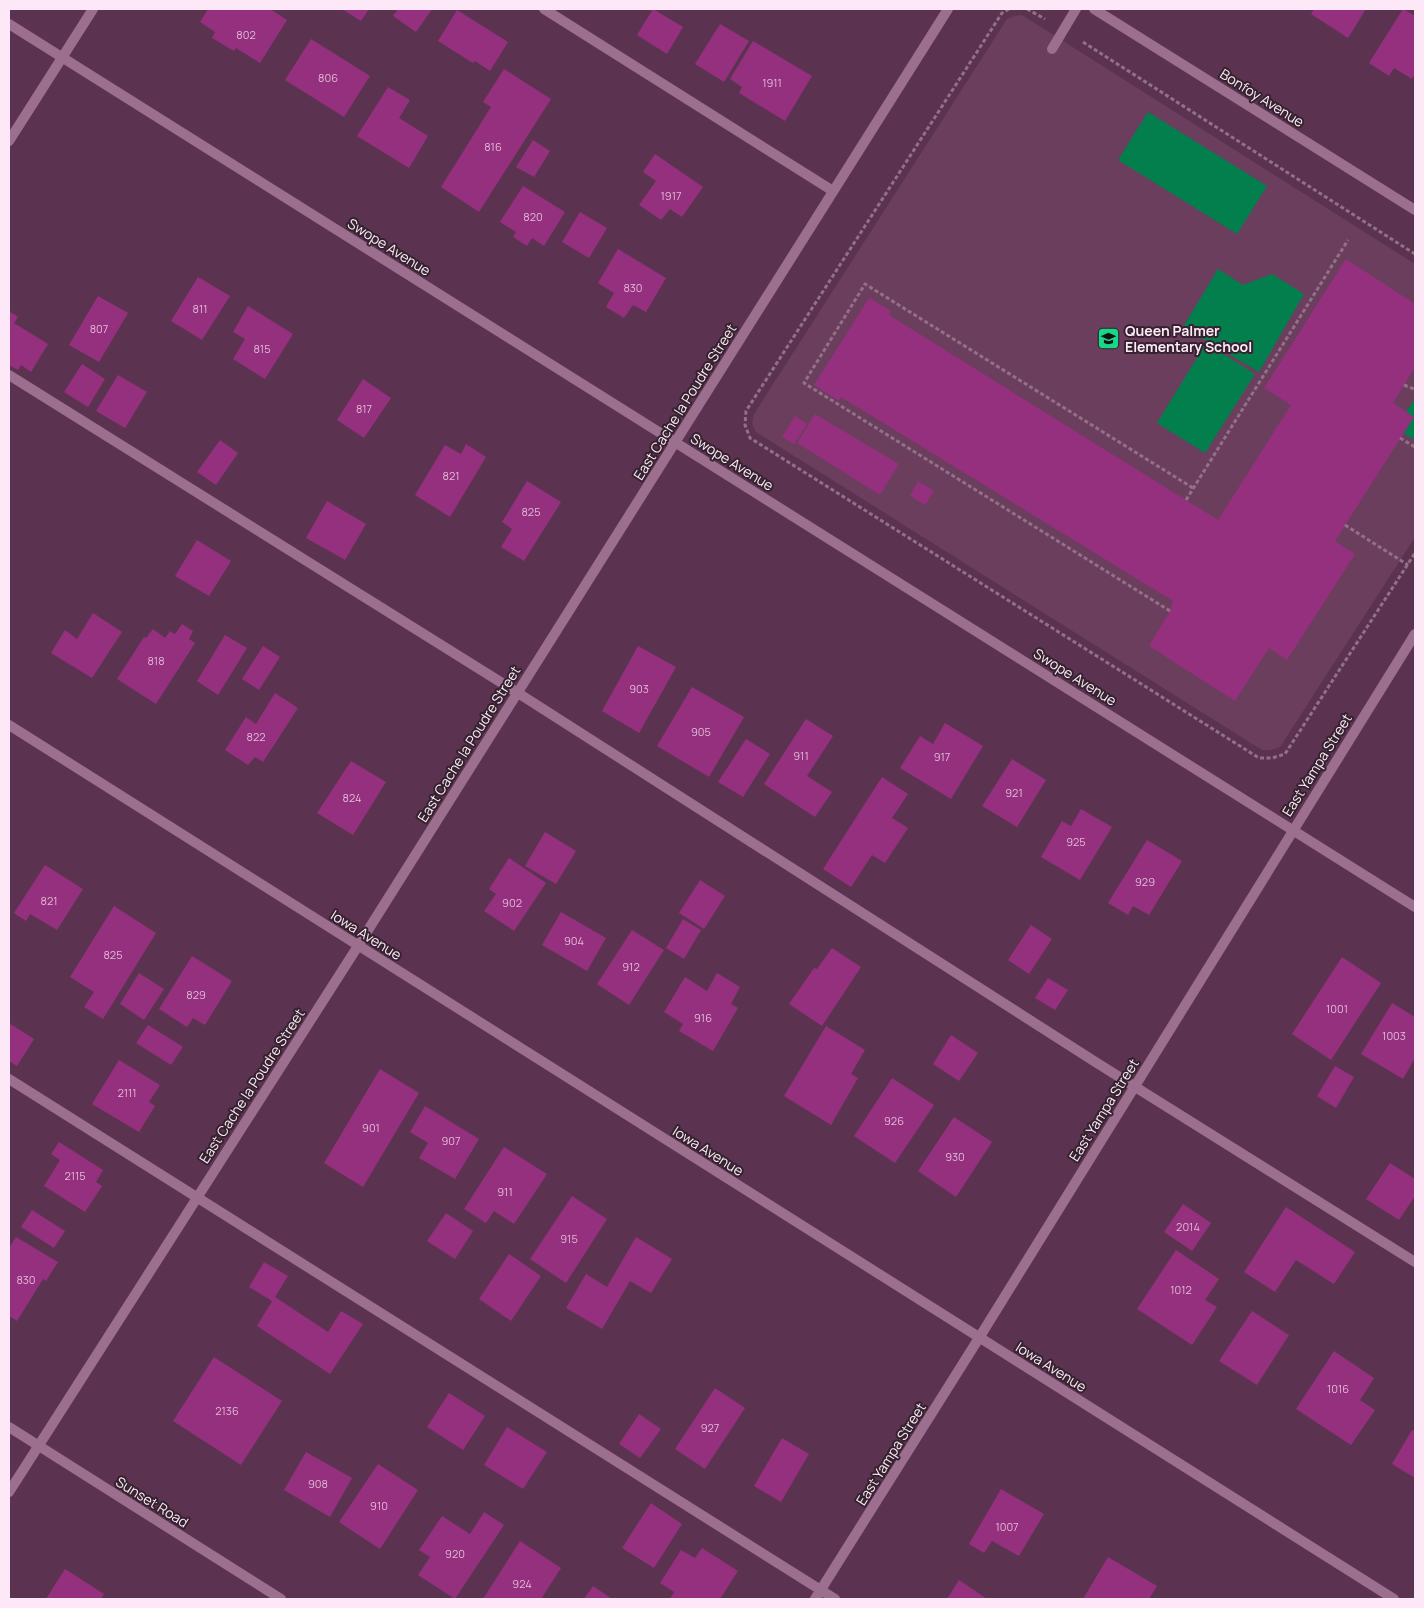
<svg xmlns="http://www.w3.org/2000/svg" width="1424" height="1608" viewBox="0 0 1424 1608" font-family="Manrope,sans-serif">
<rect width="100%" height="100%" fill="#5b3350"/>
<polygon fill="#6b3e5e" points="1022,15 1415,264 1415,537 1280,747 1271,750 1262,750 756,432 752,424 754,414 1007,19 1014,16"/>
<g fill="#037f4e">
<polygon points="1148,112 1267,186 1237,234 1118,160"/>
<polygon points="1218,269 1243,285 1272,274 1304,294 1259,372 1183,327"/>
<polygon points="1206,343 1255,374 1205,453 1157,423"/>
<polygon points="1415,399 1415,440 1403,433 1414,417 1406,412"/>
</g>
<g fill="#94307e">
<polygon points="208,9 270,9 287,20 260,63 236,48 234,51 212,38 215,32 200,22"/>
<polygon points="342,9 369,9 361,21"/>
<polygon points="398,9 432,9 416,32 393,16"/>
<polygon points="653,9 683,27 667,54 637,35"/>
<polygon points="1314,9 1366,9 1348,38 1311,14"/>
<polygon points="1403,9 1415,16 1415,73 1412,79 1394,68 1389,76 1369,63"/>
<polygon points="457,10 508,42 490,71 475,61 473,63 438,41"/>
<polygon points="720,24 749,41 724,82 695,64"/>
<polygon points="311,39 370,76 344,117 285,80"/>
<polygon points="753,41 812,76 785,121 739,93 742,87 730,79"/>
<polygon points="504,69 551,99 479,212 441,187 491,107 483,102"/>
<polygon points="388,87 410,100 399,118 428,136 409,168 357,136"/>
<polygon points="533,140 550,151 534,177 516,167"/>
<polygon points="655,154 703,187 682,217 670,209 661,220 639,205 656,181 643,172"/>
<polygon points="523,186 565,212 544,246 532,238 527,246 513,237 516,232 500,222"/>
<polygon points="580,212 607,228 589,258 562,242"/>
<polygon points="618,249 666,278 646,312 633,305 624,318 606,307 614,293 598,283"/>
<polygon points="1346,259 1415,304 1415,367 1393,403 1414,417 1335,541 1355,554 1287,660 1269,648 1235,701 1149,646 1170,611 1173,601 841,397 839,401 814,385 869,298 891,311 889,315 1218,520 1291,405 1264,388"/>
<polygon points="198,277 230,296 202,340 171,321"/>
<polygon points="98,296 128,313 99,362 69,345"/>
<polygon points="248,306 293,334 265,379 233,359 245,339 233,332"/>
<polygon points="9,311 18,317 14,323 48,344 31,372 21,365 18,370 9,365"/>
<polygon points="82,364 105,379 88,407 64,392"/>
<polygon points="118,375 147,392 125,428 96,411"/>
<polygon points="363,379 391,398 364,438 337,420"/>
<polygon points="815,414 899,464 880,495 797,443"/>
<polygon points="795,416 807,424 794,444 782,437"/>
<polygon points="220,440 238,453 216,485 197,472"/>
<polygon points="466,444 486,457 450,517 415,495 445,445 461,454"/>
<polygon points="527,481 561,502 524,561 501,547 512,529 502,522"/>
<polygon points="918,481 934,491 925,505 910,496"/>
<polygon points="327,501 366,524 345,560 306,538"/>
<polygon points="197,540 231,561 209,596 175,576"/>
<polygon points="93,613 122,632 92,678 51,653 65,630 77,639"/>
<polygon points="182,624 193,631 189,639 195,643 156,704 117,679 144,637 146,638 153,629 165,638 170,631 175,634"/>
<polygon points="225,635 247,648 218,695 197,681"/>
<polygon points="263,646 280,657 259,690 242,679"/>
<polygon points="638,646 676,667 639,733 602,711"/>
<polygon points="692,687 744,717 709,777 657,746"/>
<polygon points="275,693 298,708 263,762 255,757 248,765 225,750 246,717 256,724"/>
<polygon points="806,719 833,736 807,776 832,792 815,817 764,784"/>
<polygon points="945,723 983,746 951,799 900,768 920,736 933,744"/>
<polygon points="746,739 770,754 743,797 718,782"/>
<polygon points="1012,759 1046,780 1017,827 982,806"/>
<polygon points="351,761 386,782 353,835 317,813"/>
<polygon points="882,777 908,794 892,818 908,828 885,863 872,855 851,887 823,869"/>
<polygon points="1081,809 1112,827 1080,880 1041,857 1062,821 1071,826"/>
<polygon points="545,832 576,851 556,884 525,866"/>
<polygon points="1147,840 1182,861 1149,915 1133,906 1128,915 1108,903"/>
<polygon points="509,858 546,883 514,931 484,911 496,894 489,889"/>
<polygon points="45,865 83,889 57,930 30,914 26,921 14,913"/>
<polygon points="700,880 725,896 704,929 679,913"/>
<polygon points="114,906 156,933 103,1019 84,1007 94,992 70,977"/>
<polygon points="561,912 606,938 587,971 542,945"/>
<polygon points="683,919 701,930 684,959 666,948"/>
<polygon points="1031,925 1052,939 1029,974 1008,960"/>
<polygon points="632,930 664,950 629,1005 597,984"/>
<polygon points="832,948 861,967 822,1026 789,1004 814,968 817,969"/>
<polygon points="192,956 232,981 205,1025 193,1018 187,1027 159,1009"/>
<polygon points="1342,957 1381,983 1331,1060 1292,1034"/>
<polygon points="139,973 164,989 144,1020 120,1004"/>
<polygon points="717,973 740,987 731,1004 738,1008 713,1051 679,1031 683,1024 664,1012 685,977 707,991"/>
<polygon points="1048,978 1068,990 1055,1010 1035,998"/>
<polygon points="1392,1003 1415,1017 1415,1058 1403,1079 1361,1054"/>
<polygon points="9,1023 34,1039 17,1066 9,1061"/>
<polygon points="148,1025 183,1047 171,1065 136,1043"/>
<polygon points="826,1026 865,1050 851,1074 858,1078 831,1125 784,1096"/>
<polygon points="951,1035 978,1053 959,1081 933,1064"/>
<polygon points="119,1060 160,1085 149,1102 155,1106 139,1132 92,1104"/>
<polygon points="1335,1066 1354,1077 1336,1108 1317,1096"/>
<polygon points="380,1069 419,1093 363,1187 324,1163"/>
<polygon points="892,1078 934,1105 895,1163 854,1136"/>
<polygon points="425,1106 479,1139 455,1179 419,1158 428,1143 410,1132"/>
<polygon points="954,1117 992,1142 956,1197 918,1171"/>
<polygon points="59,1142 103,1170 96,1182 102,1186 85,1212 44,1186 60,1160 51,1154"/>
<polygon points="504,1147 547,1174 514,1224 494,1211 486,1223 464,1209"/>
<polygon points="1390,1163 1415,1179 1415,1196 1399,1220 1366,1199"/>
<polygon points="572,1196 607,1219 566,1283 530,1259"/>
<polygon points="1183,1204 1211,1223 1192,1251 1164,1232"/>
<polygon points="1286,1207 1355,1252 1334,1284 1296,1260 1275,1292 1244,1272"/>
<polygon points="32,1210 65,1231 54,1248 21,1227"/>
<polygon points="446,1213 473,1231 455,1259 427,1241"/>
<polygon points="16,1237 58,1262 46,1281 43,1279 17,1321 9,1316 9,1248"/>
<polygon points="636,1237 672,1259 651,1293 630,1281 602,1329 566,1308 586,1274 607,1287"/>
<polygon points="1176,1250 1219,1279 1205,1300 1217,1307 1192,1345 1137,1309"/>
<polygon points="509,1254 541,1276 511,1321 479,1299"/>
<polygon points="264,1262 288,1276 275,1297 328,1332 341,1311 363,1324 330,1374 257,1326 272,1301 249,1287"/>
<polygon points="1252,1311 1289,1335 1257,1385 1219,1361"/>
<polygon points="1334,1351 1374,1378 1360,1400 1375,1410 1351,1445 1296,1409"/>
<polygon points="214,1357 282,1401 241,1465 173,1421"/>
<polygon points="715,1388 745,1408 705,1469 675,1449"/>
<polygon points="449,1393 485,1416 463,1450 427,1427"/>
<polygon points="639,1414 661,1429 640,1458 619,1444"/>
<polygon points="507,1427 547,1452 523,1489 484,1465"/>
<polygon points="1415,1429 1415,1478 1392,1464 1412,1430 1414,1431"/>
<polygon points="782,1438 809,1454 781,1502 754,1486"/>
<polygon points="306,1452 352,1478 330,1517 284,1490"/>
<polygon points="378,1464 418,1490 380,1549 339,1522"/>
<polygon points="1001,1489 1044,1514 1019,1556 992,1541 984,1553 969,1544"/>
<polygon points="651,1503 682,1524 654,1568 622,1548"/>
<polygon points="484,1512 504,1525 455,1599 418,1575 430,1557 419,1550 442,1516 470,1534"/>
<polygon points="520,1541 561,1568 541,1599 483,1599"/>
<polygon points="702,1548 738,1571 720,1599 670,1599 674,1592 660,1583 681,1550 695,1558"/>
<polygon points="1108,1557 1157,1586 1149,1599 1083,1599"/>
<polygon points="65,1569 104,1594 101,1599 46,1599"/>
<polygon points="959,1580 987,1599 947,1599"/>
<polygon points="593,1586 612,1599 584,1599"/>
</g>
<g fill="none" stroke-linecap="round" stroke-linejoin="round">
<g stroke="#927188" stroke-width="3" stroke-dasharray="4 2.5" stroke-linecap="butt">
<polyline points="1009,9 1002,13 746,411 745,425 750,438 1259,758 1272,758 1285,754 1415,553"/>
<polyline points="1027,9 1045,19"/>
<polyline points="1083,42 1415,254"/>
<polyline points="1404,385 1414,389 1415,387"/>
<polyline points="1400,438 1415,447"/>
<polyline points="1186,500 1348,240"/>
<polyline points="1345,525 1408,565"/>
<polyline points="1170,611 804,383 865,284 1193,488"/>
</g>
<g stroke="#9c6f8f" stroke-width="10">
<polyline points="544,9 833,191"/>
<polyline points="1052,49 1076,9"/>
<polyline points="9,375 518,693 1097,1063 1415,1262"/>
<polyline points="9,1079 835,1599"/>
</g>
<g stroke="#9c6f8f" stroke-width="10">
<polyline points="1094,9 1415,210"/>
<polyline points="9,24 1415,907"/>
<polyline points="9,141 93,9"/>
<polyline points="9,725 1394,1599"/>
<polyline points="9,1427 281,1599"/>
<polyline points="815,1599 979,1338 1415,634"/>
</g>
<polyline stroke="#9c6f8f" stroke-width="10" points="9,1492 358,946 948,9"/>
</g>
<defs>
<symbol id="school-square" viewBox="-11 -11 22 22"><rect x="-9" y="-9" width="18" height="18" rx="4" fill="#15d989" stroke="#35222f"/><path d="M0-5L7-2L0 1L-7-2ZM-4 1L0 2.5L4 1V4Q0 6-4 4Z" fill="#111"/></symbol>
</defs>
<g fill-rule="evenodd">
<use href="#school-square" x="1096" y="326" width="25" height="25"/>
</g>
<g text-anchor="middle" stroke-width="4" stroke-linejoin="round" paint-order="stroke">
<g font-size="11" fill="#e2bad8">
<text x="246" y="39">802</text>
<text x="328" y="82">806</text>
<text x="772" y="87">1911</text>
<text x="493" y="151">816</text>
<text x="671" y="200">1917</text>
<text x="533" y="221">820</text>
<text x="633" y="292">830</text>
<text x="200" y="313">811</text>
<text x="99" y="333">807</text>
<text x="262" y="353">815</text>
<text x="364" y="413">817</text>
<text x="451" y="480">821</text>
<text x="531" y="516">825</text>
<text x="156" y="665">818</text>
<text x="639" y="693">903</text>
<text x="701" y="736">905</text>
<text x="256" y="741">822</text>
<text x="801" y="760">911</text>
<text x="942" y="761">917</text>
<text x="1014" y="797">921</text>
<text x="352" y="802">824</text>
<text x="1076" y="846">925</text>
<text x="1145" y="886">929</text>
<text x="49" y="905">821</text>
<text x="512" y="907">902</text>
<text x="574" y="945">904</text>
<text x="113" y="959">825</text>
<text x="631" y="971">912</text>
<text x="196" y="999">829</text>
<text x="1337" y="1013">1001</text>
<text x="703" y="1022">916</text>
<text x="1394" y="1040">1003</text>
<text x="127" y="1097">2111</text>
<text x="894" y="1125">926</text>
<text x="371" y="1132">901</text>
<text x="451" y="1145">907</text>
<text x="955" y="1161">930</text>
<text x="75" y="1180">2115</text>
<text x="505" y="1196">911</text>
<text x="1188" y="1231">2014</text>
<text x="569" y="1243">915</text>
<text x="26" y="1284">830</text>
<text x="1181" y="1294">1012</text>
<text x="1338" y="1393">1016</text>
<text x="227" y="1415">2136</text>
<text x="710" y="1432">927</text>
<text x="318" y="1488">908</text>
<text x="379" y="1510">910</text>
<text x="1007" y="1531">1007</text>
<text x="455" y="1558">920</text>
<text x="522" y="1588">924</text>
</g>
<g font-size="14" fill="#fce8f6" stroke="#35222f">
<text transform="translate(1262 98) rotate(32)" y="5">Bonfoy Avenue</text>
<text transform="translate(389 247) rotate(32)" y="5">Swope Avenue</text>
<text transform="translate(685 402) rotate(-58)" y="5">East Cache la Poudre Street</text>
<text transform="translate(732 462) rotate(32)" y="5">Swope Avenue</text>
<text transform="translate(1075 677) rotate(32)" y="5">Swope Avenue</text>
<text transform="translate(469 744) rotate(-58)" y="5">East Cache la Poudre Street</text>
<text transform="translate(1317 765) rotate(-58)" y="5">East Yampa Street</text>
<text transform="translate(366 935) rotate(32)" y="5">Iowa Avenue</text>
<text transform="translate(252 1086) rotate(-57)" y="5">East Cache la Poudre Street</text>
<text transform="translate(1104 1110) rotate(-58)" y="5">East Yampa Street</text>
<text transform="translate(708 1151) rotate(32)" y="5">Iowa Avenue</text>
<text transform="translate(1051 1367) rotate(32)" y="5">Iowa Avenue</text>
<text transform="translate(891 1454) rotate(-58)" y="5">East Yampa Street</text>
<text transform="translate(152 1502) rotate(32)" y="5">Sunset Road</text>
</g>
<g font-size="14" font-weight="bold" fill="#fce8f6" stroke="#35222f" text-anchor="start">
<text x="1125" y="336">Queen Palmer<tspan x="1125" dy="16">Elementary School</tspan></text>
</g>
</g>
<rect width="1424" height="1608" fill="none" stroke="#fce8f6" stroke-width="20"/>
</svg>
